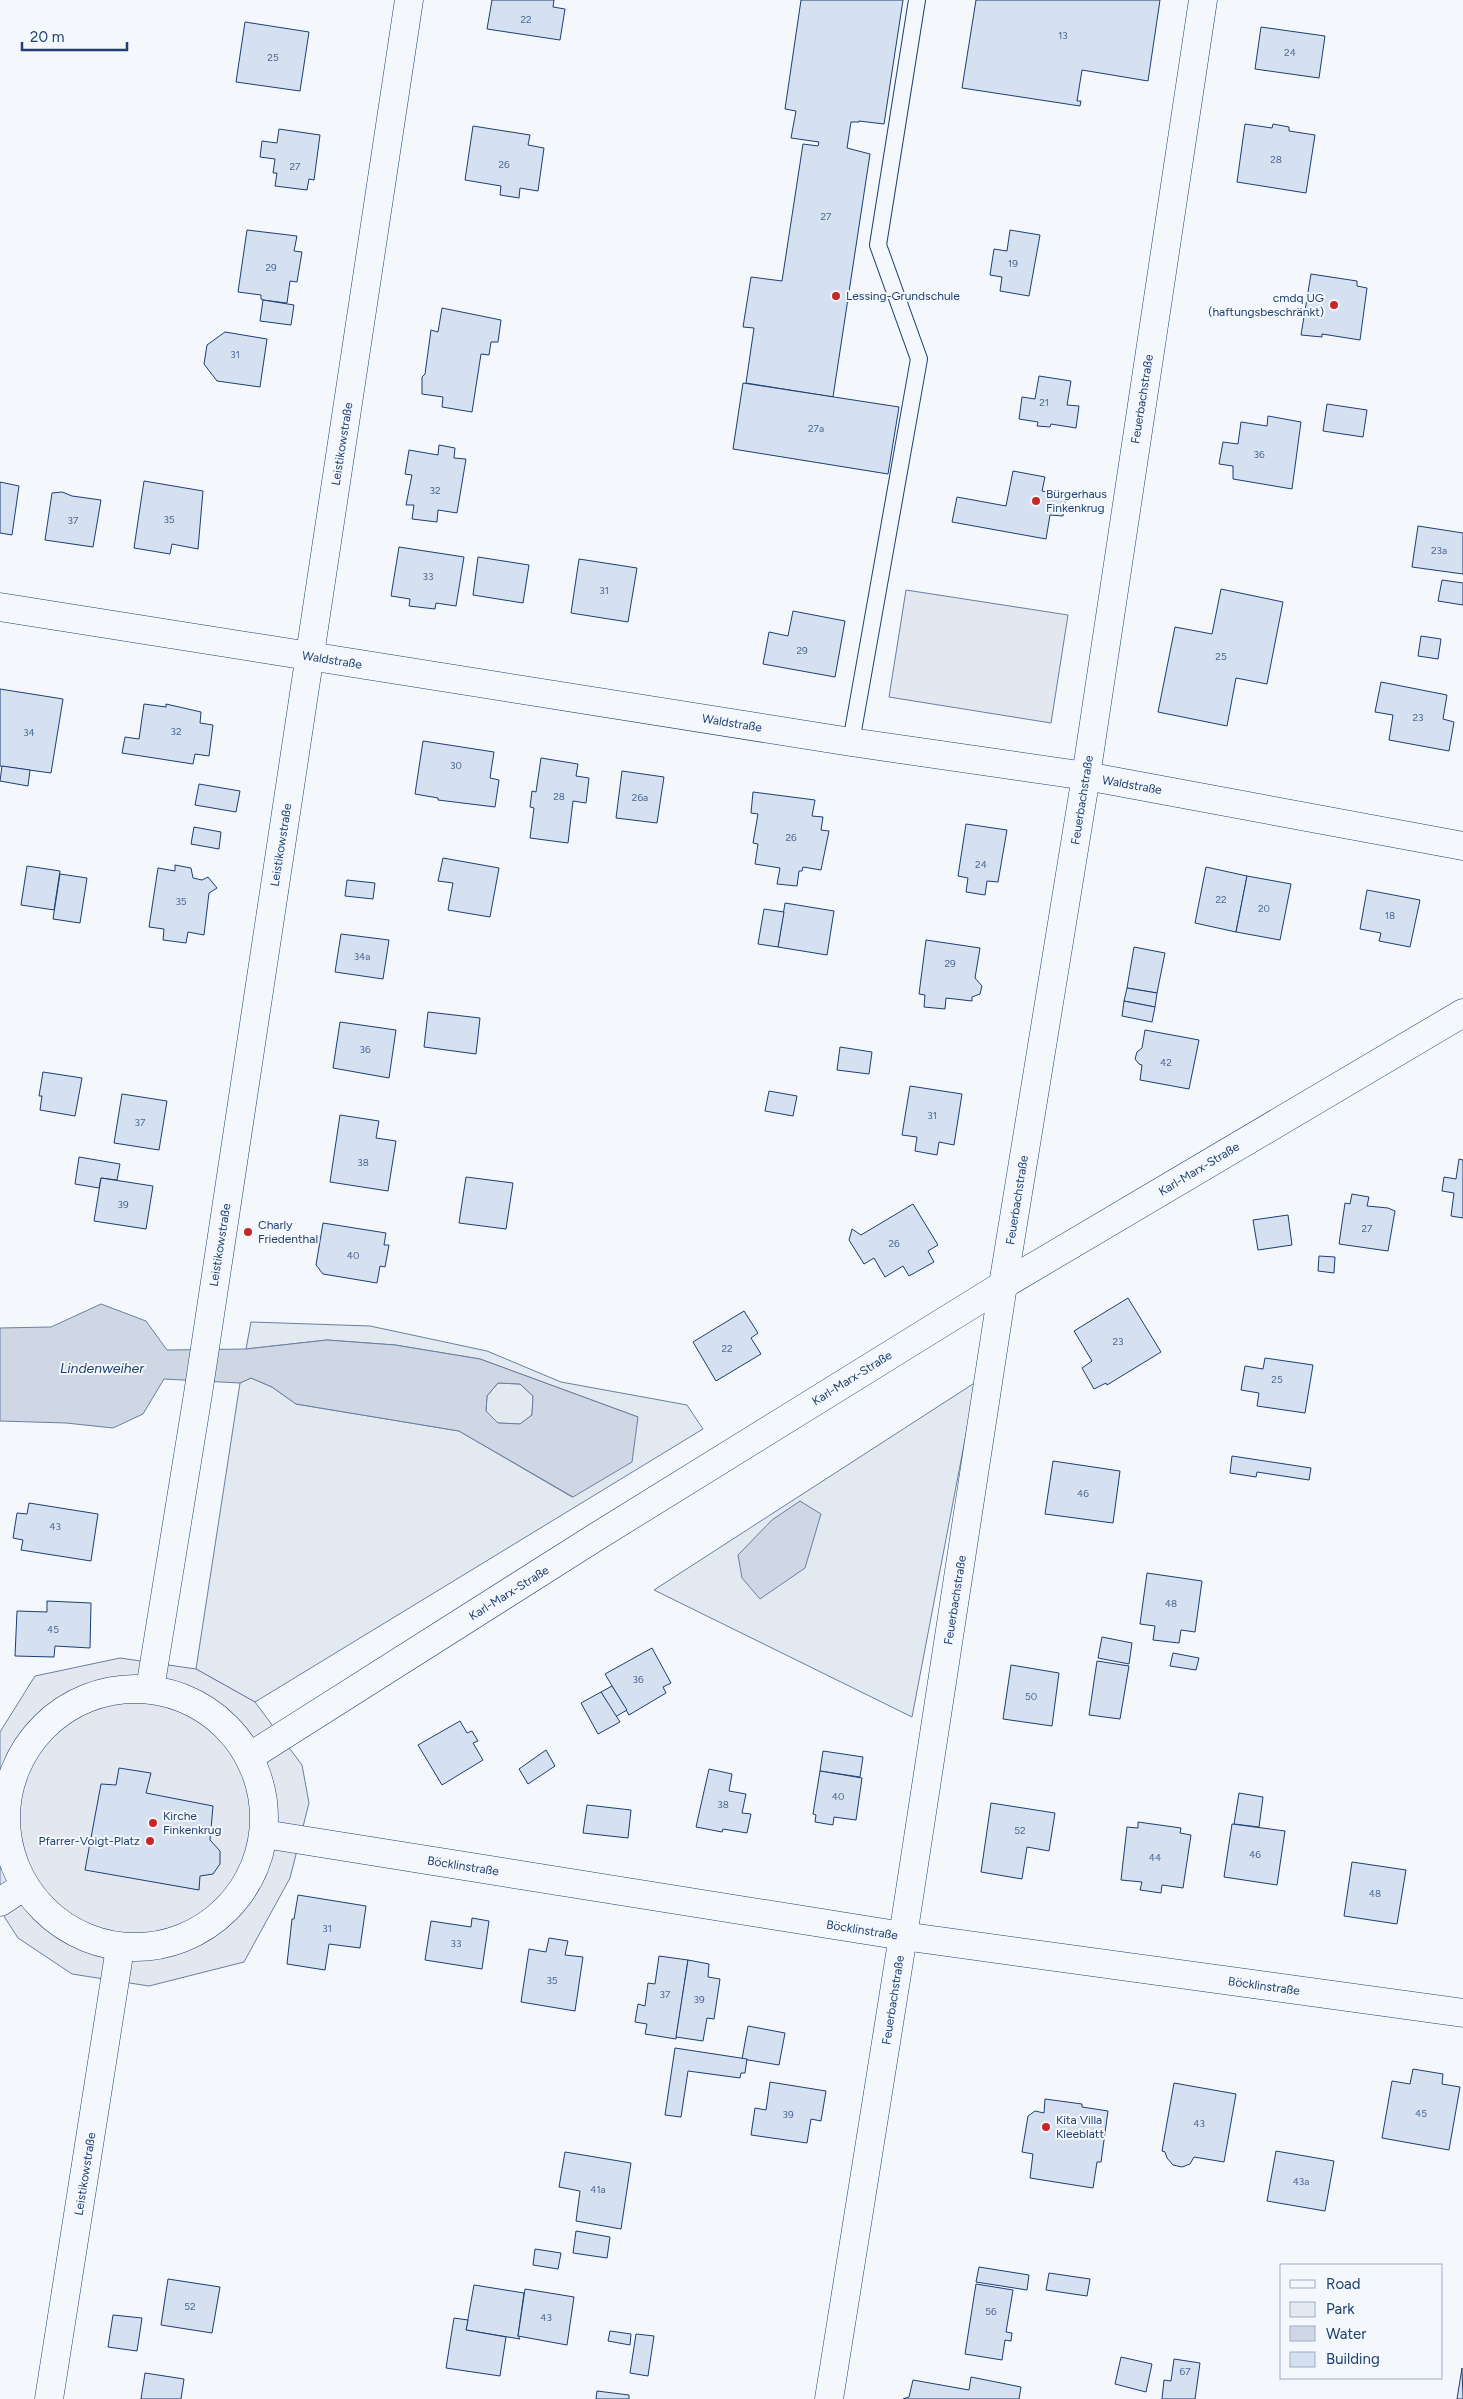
<svg xmlns="http://www.w3.org/2000/svg" width="1463" height="2399" viewBox="0 0 1463 2399" font-family="Figtree,sans-serif">
<rect width="100%" height="100%" fill="#f4f7fb"/>
<g fill="#e3e9f0" stroke="#687fa3">
<polygon points="251,1322 370,1326 487,1351 561,1382 687,1405 703,1429 255,1702 196,1669 240,1383 251,1378 272,1387 296,1404 459,1431 572,1497 638,1417 480,1359 395,1345 327,1340 246,1349"/>
<polygon points="976,1382 912,1717 654,1590"/>
<polygon points="498,1383 520,1384 533,1396 532,1415 520,1424 498,1423 486,1411 487,1396"/>
</g>
<g fill="#e3e8f0" stroke="#687fa3">
<polygon points="906,590 1068,615 1051,723 889,697"/>
<polygon points="120,1658 196,1669 255,1702 302,1765 309,1803 290,1878 244,1962 149,1986 72,1974 18,1938 0,1910 0,1732 35,1676"/>
</g>
<g fill="#cfd7e4" stroke="#687fa3" fill-rule="evenodd">
<path d="M 101,1304 L 146,1321 L 167,1350 L 246,1349 L 327,1340 L 395,1345 L 480,1359 L 638,1417 L 632,1462 L 573,1497 L 459,1431 L 296,1404 L 272,1387 L 251,1378 L 240,1383 L 164,1379 L 143,1414 L 113,1428 L 66,1423 L 0,1421 L 0,1328 L 51,1327 ZM 498,1383 L 520,1384 L 533,1396 L 532,1415 L 520,1424 L 498,1423 L 486,1411 L 487,1396 Z"/>
<polygon points="800,1501 821,1514 805,1568 760,1599 742,1578 738,1555 772,1520"/>
</g>
<g fill="#d5e0f0" stroke="#1d3f73">
<polygon points="492,0 554,0 553,7 565,9 560,40 487,29"/>
<polygon points="801,0 903,0 884,124 859,121 859,122 851,122 847,148 870,154 833,397 746,383 754,328 743,327 751,277 782,281 803,144 818,146 819,142 791,138 796,111 785,109"/>
<polygon points="976,0 1160,0 1148,81 1082,70 1077,101 1081,101 1080,106 962,88"/>
<polygon points="245,22 309,32 300,91 236,82"/>
<polygon points="1261,27 1325,36 1319,78 1255,69"/>
<polygon points="1245,124 1272,128 1273,124 1289,127 1289,131 1315,135 1306,193 1237,182"/>
<polygon points="473,126 530,135 528,145 544,148 538,191 520,188 519,198 500,195 501,186 465,180"/>
<polygon points="279,129 320,135 314,180 309,179 307,190 275,186 277,173 273,173 275,159 260,157 262,141 277,143"/>
<polygon points="247,230 297,236 294,251 302,252 297,282 290,281 287,303 263,300 261,299 261,295 238,292"/>
<polygon points="1010,230 1040,235 1029,296 1000,291 1002,277 990,275 994,249 1007,251"/>
<polygon points="1311,274 1357,281 1357,286 1367,288 1360,340 1322,334 1322,337 1301,335"/>
<polygon points="263,300 294,305 291,325 260,321"/>
<polygon points="442,308 501,320 498,342 491,342 489,355 481,354 472,412 442,407 443,397 422,394 422,377 425,374 431,330 438,332"/>
<polygon points="225,332 267,339 260,387 217,381 204,364 207,345"/>
<polygon points="1039,376 1071,381 1067,405 1079,406 1076,428 1051,424 1050,427 1037,426 1038,422 1019,419 1022,397 1035,399"/>
<polygon points="743,383 899,407 888,474 733,449"/>
<polygon points="1327,404 1367,410 1363,437 1323,431"/>
<polygon points="1268,416 1301,422 1292,489 1233,479 1233,466 1219,464 1223,442 1238,444 1241,422 1267,426"/>
<polygon points="439,445 455,448 454,458 466,459 457,513 438,510 437,522 412,519 414,505 406,505 412,475 405,474 409,450 438,455"/>
<polygon points="1013,471 1045,477 1042,491 1066,495 1063,516 1050,515 1046,539 952,522 957,497 1006,506"/>
<polygon points="144,481 203,491 198,549 172,544 170,554 134,548"/>
<polygon points="0,482 19,486 12,535 0,533"/>
<polygon points="62,492 72,496 101,500 93,547 45,540 52,493"/>
<polygon points="1418,526 1463,533 1463,574 1412,567"/>
<polygon points="399,547 464,557 456,606 436,603 435,609 409,606 410,599 391,596"/>
<polygon points="478,557 529,565 523,603 473,595"/>
<polygon points="579,559 637,568 628,622 571,613"/>
<polygon points="1442,580 1463,583 1463,605 1438,601"/>
<polygon points="1221,589 1283,602 1267,684 1236,678 1227,726 1158,712 1175,627 1212,634"/>
<polygon points="793,611 845,621 835,677 763,664 769,632 788,636"/>
<polygon points="1421,636 1441,639 1438,659 1418,656"/>
<polygon points="1381,682 1447,695 1443,719 1454,722 1449,751 1389,740 1393,715 1375,712"/>
<polygon points="0,689 63,699 51,773 0,766"/>
<polygon points="144,704 166,707 166,704 201,712 200,723 213,725 209,756 195,754 193,764 122,753 125,737 139,739"/>
<polygon points="423,741 494,752 490,778 499,780 495,807 438,800 438,798 415,794"/>
<polygon points="541,758 578,764 576,776 589,778 586,803 573,801 568,843 530,838 534,808 530,807 532,791 536,792"/>
<polygon points="2,766 30,770 28,786 0,781"/>
<polygon points="622,771 664,777 657,823 616,818"/>
<polygon points="199,784 240,791 236,812 195,805"/>
<polygon points="753,792 815,800 812,816 823,817 821,830 829,831 821,870 803,867 802,871 799,871 797,886 777,884 780,868 755,864 758,844 753,843 758,814 751,813"/>
<polygon points="966,824 1007,830 998,882 987,881 985,895 966,892 968,878 958,876"/>
<polygon points="194,827 221,832 219,849 191,844"/>
<polygon points="443,858 499,868 490,917 448,910 453,883 438,881"/>
<polygon points="175,865 191,868 193,878 202,880 208,877 217,888 209,893 204,935 188,932 186,943 163,940 164,929 149,927 158,868 175,871"/>
<polygon points="27,866 60,871 54,910 21,905"/>
<polygon points="1206,867 1247,876 1236,932 1195,923"/>
<polygon points="60,874 87,878 80,923 53,919"/>
<polygon points="1247,876 1291,884 1280,940 1236,932"/>
<polygon points="347,880 375,883 373,899 345,896"/>
<polygon points="1367,890 1420,900 1410,947 1379,941 1381,933 1360,929"/>
<polygon points="785,903 834,911 827,955 778,947"/>
<polygon points="764,909 784,912 778,947 758,944"/>
<polygon points="341,934 389,940 383,979 335,972"/>
<polygon points="926,940 980,948 975,978 982,986 980,994 972,997 972,1001 946,998 945,1009 924,1007 925,995 919,994"/>
<polygon points="1134,947 1165,953 1157,993 1127,988"/>
<polygon points="1127,988 1157,993 1155,1007 1124,1001"/>
<polygon points="1124,1001 1155,1007 1152,1022 1122,1016"/>
<polygon points="428,1012 480,1018 476,1054 424,1047"/>
<polygon points="340,1022 396,1030 389,1078 333,1068"/>
<polygon points="1145,1030 1199,1040 1189,1089 1140,1080 1142,1065 1139,1064 1135,1059 1137,1052 1142,1048"/>
<polygon points="840,1047 872,1052 869,1074 837,1070"/>
<polygon points="43,1072 82,1078 75,1116 40,1110 42,1096 39,1096"/>
<polygon points="910,1086 962,1094 954,1145 939,1142 937,1155 915,1151 917,1137 902,1135"/>
<polygon points="769,1091 797,1096 793,1116 765,1111"/>
<polygon points="122,1094 167,1101 159,1150 114,1143"/>
<polygon points="340,1115 379,1121 376,1138 396,1141 388,1191 330,1182"/>
<polygon points="79,1157 120,1164 117,1180 101,1178 99,1188 75,1184"/>
<polygon points="1459,1159 1463,1160 1463,1218 1451,1216 1454,1193 1442,1191 1444,1177 1456,1179"/>
<polygon points="466,1177 513,1183 506,1229 459,1223"/>
<polygon points="101,1178 153,1186 146,1229 94,1221"/>
<polygon points="1352,1194 1369,1197 1367,1206 1388,1208 1395,1211 1388,1251 1339,1244 1345,1203 1350,1204"/>
<polygon points="913,1204 938,1245 928,1251 934,1262 909,1276 903,1266 885,1277 874,1258 864,1264 849,1240 852,1229 861,1235"/>
<polygon points="1288,1215 1292,1245 1258,1250 1253,1220"/>
<polygon points="323,1223 386,1233 384,1245 389,1245 385,1267 380,1266 377,1283 323,1274 316,1265"/>
<polygon points="1319,1256 1335,1257 1334,1273 1318,1271"/>
<polygon points="1128,1298 1161,1352 1107,1385 1106,1383 1094,1389 1082,1368 1092,1361 1074,1331"/>
<polygon points="744,1311 758,1333 751,1338 761,1354 716,1381 693,1342"/>
<polygon points="1265,1358 1313,1365 1305,1413 1257,1406 1259,1393 1241,1390 1245,1366 1263,1369"/>
<polygon points="1232,1456 1311,1468 1309,1480 1257,1472 1256,1477 1230,1473"/>
<polygon points="1053,1461 1120,1471 1113,1523 1045,1514"/>
<polygon points="29,1503 98,1514 91,1561 21,1550 23,1540 13,1538 17,1513 27,1514"/>
<polygon points="1147,1573 1202,1581 1195,1632 1181,1630 1179,1643 1153,1640 1155,1626 1140,1624"/>
<polygon points="47,1601 91,1603 90,1648 55,1646 54,1657 15,1656 17,1611 47,1612"/>
<polygon points="1102,1637 1132,1643 1129,1664 1098,1658"/>
<polygon points="652,1648 671,1683 663,1687 666,1693 629,1715 605,1674"/>
<polygon points="1173,1653 1199,1658 1196,1670 1170,1666"/>
<polygon points="1097,1661 1129,1666 1120,1719 1089,1715"/>
<polygon points="1011,1665 1059,1673 1052,1726 1003,1719"/>
<polygon points="612,1686 627,1710 615,1717 601,1692"/>
<polygon points="601,1692 620,1722 598,1734 581,1703"/>
<polygon points="460,1721 467,1733 472,1731 478,1741 473,1743 483,1760 442,1785 418,1745"/>
<polygon points="546,1750 555,1766 528,1784 519,1769"/>
<polygon points="823,1751 863,1757 860,1777 820,1771"/>
<polygon points="119,1768 151,1773 146,1793 213,1806 210,1840 220,1851 220,1864 213,1874 200,1876 199,1890 85,1870 101,1784 116,1785"/>
<polygon points="709,1769 732,1774 729,1791 746,1794 742,1813 751,1814 747,1833 723,1829 722,1832 696,1827"/>
<polygon points="820,1771 862,1778 856,1820 834,1817 833,1825 815,1822 816,1815 813,1814"/>
<polygon points="1239,1793 1263,1797 1259,1827 1234,1824"/>
<polygon points="991,1803 1055,1813 1049,1851 1027,1847 1022,1879 981,1872"/>
<polygon points="587,1805 631,1810 628,1838 583,1833"/>
<polygon points="1138,1822 1181,1828 1180,1833 1191,1835 1183,1888 1162,1885 1161,1893 1140,1890 1142,1882 1121,1880 1127,1827 1138,1828"/>
<polygon points="1232,1824 1285,1831 1277,1885 1224,1877"/>
<polygon points="1352,1862 1406,1870 1397,1924 1344,1916"/>
<polygon points="298,1895 366,1906 360,1948 329,1944 325,1970 287,1964 292,1919 294,1919"/>
<polygon points="472,1918 489,1921 482,1969 425,1960 431,1921 471,1927"/>
<polygon points="549,1938 568,1941 565,1955 583,1957 575,2011 521,2002 529,1949 546,1952"/>
<polygon points="659,1956 688,1960 676,2039 645,2034 647,2024 635,2022 638,2004 645,2006 648,1983 655,1984"/>
<polygon points="688,1960 709,1964 708,1977 720,1979 714,2019 707,2018 703,2041 676,2037"/>
<polygon points="748,2026 785,2033 779,2065 742,2059"/>
<polygon points="675,2048 747,2059 745,2073 741,2073 740,2078 688,2071 681,2117 665,2115"/>
<polygon points="1413,2069 1443,2074 1442,2084 1460,2087 1449,2150 1382,2138 1392,2081 1410,2084"/>
<polygon points="770,2082 826,2091 821,2121 811,2119 807,2143 751,2135 755,2108 766,2110"/>
<polygon points="1174,2083 1236,2094 1224,2162 1194,2157 1190,2164 1182,2167 1173,2165 1167,2158 1165,2152 1162,2151"/>
<polygon points="1045,2099 1082,2104 1082,2107 1108,2111 1101,2162 1097,2162 1093,2188 1030,2178 1033,2154 1022,2152 1028,2116 1035,2111 1044,2113"/>
<polygon points="1276,2151 1334,2161 1325,2211 1267,2201"/>
<polygon points="565,2152 631,2163 621,2229 576,2221 580,2191 559,2187"/>
<polygon points="576,2231 610,2237 607,2258 573,2253"/>
<polygon points="535,2249 561,2253 558,2269 533,2265"/>
<polygon points="979,2267 1029,2275 1027,2290 976,2282"/>
<polygon points="1049,2273 1090,2279 1087,2296 1046,2290"/>
<polygon points="168,2279 220,2287 212,2333 161,2325"/>
<polygon points="976,2284 1013,2290 1006,2332 1012,2333 1011,2341 1005,2340 1002,2360 965,2354"/>
<polygon points="474,2285 524,2293 518,2336 520,2339 466,2330"/>
<polygon points="525,2289 574,2297 567,2345 518,2336"/>
<polygon points="113,2315 142,2318 137,2351 108,2347"/>
<polygon points="454,2318 468,2320 466,2330 506,2337 500,2376 446,2368"/>
<polygon points="610,2331 631,2334 630,2345 608,2341"/>
<polygon points="636,2334 654,2336 648,2376 630,2373"/>
<polygon points="1121,2357 1152,2364 1146,2392 1115,2384"/>
<polygon points="1174,2359 1200,2363 1195,2399 1162,2399 1164,2380 1171,2381"/>
<polygon points="1462,2368 1463,2399 1457,2399"/>
<polygon points="145,2373 184,2379 181,2399 141,2399"/>
<polygon points="971,2377 1021,2387 1019,2399 903,2399 909,2397 913,2380 969,2390"/>
<polygon points="597,2391 629,2395 629,2399 596,2399"/>
</g>
<g fill="none" stroke-linecap="round" stroke-linejoin="round">
<defs>
<polyline id="lane" points="851,742 919,359 878,245 917,0"/>
<g id="street">
<polyline points="0,607 851,742 1086,776 1463,846"/>
<polyline points="150,1689 198,1394 409,0"/>
<circle cx="135" cy="1818" r="129"/>
<polyline points="249,1757 596,1537 1003,1285 1463,1013"/>
<polyline points="264,1834 903,1936 1463,2013"/>
<polyline points="0,1902 23,1887"/>
<polyline points="49,2399 120,1948"/>
<polyline points="829,2399 903,1936 1003,1285 1086,776 1203,0"/>
</g>
</defs>
<use href="#lane" stroke="#1d3f73" stroke-width="18"/>
<use href="#street" stroke="#1d3f73" stroke-width="29"/>
<use href="#lane" stroke="#f4f7fb" stroke-width="16"/>
<use href="#street" stroke="#f4f7fb" stroke-width="28"/>
</g>
<g fill="#c62828" stroke="#f4f7fb" stroke-width="2">
<circle cx="836" cy="296" r="5"/>
<circle cx="1334" cy="305" r="5"/>
<circle cx="1036" cy="501" r="5"/>
<circle cx="248" cy="1232" r="5"/>
<circle cx="153" cy="1823" r="5"/>
<circle cx="150" cy="1841" r="5"/>
<circle cx="1046" cy="2127" r="5"/>
</g>
<g text-anchor="middle" stroke-width="4" stroke-linejoin="round" paint-order="stroke">
<g font-size="10" fill="#4b6792">
<text x="526" y="23">22</text>
<text x="1063" y="39">13</text>
<text x="1290" y="56">24</text>
<text x="273" y="61">25</text>
<text x="1276" y="163">28</text>
<text x="504" y="168">26</text>
<text x="295" y="170">27</text>
<text x="826" y="220">27</text>
<text x="1013" y="267">19</text>
<text x="271" y="271">29</text>
<text x="235" y="358">31</text>
<text x="1044" y="406">21</text>
<text x="816" y="432">27a</text>
<text x="1259" y="458">36</text>
<text x="435" y="494">32</text>
<text x="169" y="523">35</text>
<text x="73" y="524">37</text>
<text x="1439" y="554">23a</text>
<text x="428" y="580">33</text>
<text x="604" y="594">31</text>
<text x="802" y="654">29</text>
<text x="1221" y="660">25</text>
<text x="1418" y="721">23</text>
<text x="176" y="735">32</text>
<text x="29" y="736">34</text>
<text x="456" y="769">30</text>
<text x="559" y="800">28</text>
<text x="640" y="801">26a</text>
<text x="791" y="841">26</text>
<text x="981" y="868">24</text>
<text x="1221" y="903">22</text>
<text x="181" y="905">35</text>
<text x="1264" y="912">20</text>
<text x="1390" y="919">18</text>
<text x="362" y="960">34a</text>
<text x="950" y="967">29</text>
<text x="365" y="1053">36</text>
<text x="1166" y="1066">42</text>
<text x="932" y="1119">31</text>
<text x="140" y="1126">37</text>
<text x="363" y="1166">38</text>
<text x="123" y="1208">39</text>
<text x="1367" y="1232">27</text>
<text x="894" y="1247">26</text>
<text x="353" y="1259">40</text>
<text x="1118" y="1345">23</text>
<text x="727" y="1352">22</text>
<text x="1277" y="1383">25</text>
<text x="1083" y="1497">46</text>
<text x="55" y="1530">43</text>
<text x="1171" y="1607">48</text>
<text x="53" y="1633">45</text>
<text x="638" y="1683">36</text>
<text x="1031" y="1700">50</text>
<text x="838" y="1800">40</text>
<text x="723" y="1808">38</text>
<text x="1020" y="1834">52</text>
<text x="1255" y="1858">46</text>
<text x="1155" y="1861">44</text>
<text x="1375" y="1897">48</text>
<text x="327" y="1932">31</text>
<text x="456" y="1947">33</text>
<text x="552" y="1984">35</text>
<text x="665" y="1998">37</text>
<text x="699" y="2003">39</text>
<text x="1421" y="2117">45</text>
<text x="788" y="2118">39</text>
<text x="1199" y="2127">43</text>
<text x="1301" y="2185">43a</text>
<text x="598" y="2193">41a</text>
<text x="190" y="2310">52</text>
<text x="991" y="2315">56</text>
<text x="546" y="2321">43</text>
<text x="1185" y="2375">67</text>
</g>
<g font-size="12" fill="#1d3f73" stroke="#f4f7fb" text-anchor="start">
<text x="846" y="300">Lessing-Grundschule</text>
<text x="1324" y="302" text-anchor="end">cmdq UG<tspan x="1324" dy="14">(haftungsbeschränkt)</tspan></text>
<text x="1046" y="498">Bürgerhaus<tspan x="1046" dy="14">Finkenkrug</tspan></text>
<text x="258" y="1229">Charly<tspan x="258" dy="14">Friedenthal</tspan></text>
<text x="163" y="1820">Kirche<tspan x="163" dy="14">Finkenkrug</tspan></text>
<text x="140" y="1845" text-anchor="end">Pfarrer-Voigt-Platz</text>
<text x="1056" y="2124">Kita Villa<tspan x="1056" dy="14">Kleeblatt</tspan></text>
</g>
<g font-size="12" fill="#1d3f73" stroke="#f4f7fb">
<text transform="translate(1142 399) rotate(-81)" y="4">Feuerbachstraße</text>
<text transform="translate(342 444) rotate(-81)" y="4">Leistikowstraße</text>
<text transform="translate(332 660) rotate(9)" y="4">Waldstraße</text>
<text transform="translate(732 723) rotate(9)" y="4">Waldstraße</text>
<text transform="translate(1132 785) rotate(10)" y="4">Waldstraße</text>
<text transform="translate(1082 800) rotate(-81)" y="4">Feuerbachstraße</text>
<text transform="translate(281 845) rotate(-81)" y="4">Leistikowstraße</text>
<text transform="translate(1199 1169) rotate(-31)" y="4">Karl-Marx-Straße</text>
<text transform="translate(1017 1200) rotate(-81)" y="4">Feuerbachstraße</text>
<text transform="translate(220 1245) rotate(-81)" y="4">Leistikowstraße</text>
<text transform="translate(852 1378) rotate(-32)" y="4">Karl-Marx-Straße</text>
<text transform="translate(509 1593) rotate(-32)" y="4">Karl-Marx-Straße</text>
<text transform="translate(955 1600) rotate(-81)" y="4">Feuerbachstraße</text>
<text transform="translate(463 1866) rotate(9)" y="4">Böcklinstraße</text>
<text transform="translate(862 1930) rotate(9)" y="4">Böcklinstraße</text>
<text transform="translate(1264 1986) rotate(8)" y="4">Böcklinstraße</text>
<text transform="translate(893 2000) rotate(-81)" y="4">Feuerbachstraße</text>
<text transform="translate(85 2174) rotate(-81)" y="4">Leistikowstraße</text>
</g>
<g font-size="14" font-style="italic" fill="#1d3f73" stroke="#f4f7fb">
<text x="102" y="1373">Lindenweiher</text>
</g>
</g>
<rect x="1280" y="2264" width="162" height="115" fill="#f4f7fb" stroke="#9eadc5"/>
<rect x="1290" y="2280" width="25" height="8" fill="#f4f7fb" stroke="#9eadc5"/>
<text x="1326" y="2289" font-size="15" fill="#1d3f73">Road</text>
<rect x="1290" y="2302" width="25" height="15" fill="#e3e9f0" stroke="#9eadc5"/>
<text x="1326" y="2314" font-size="15" fill="#1d3f73">Park</text>
<rect x="1290" y="2326" width="25" height="15" fill="#cfd7e4" stroke="#9eadc5"/>
<text x="1326" y="2339" font-size="15" fill="#1d3f73">Water</text>
<rect x="1290" y="2352" width="25" height="15" fill="#d5e0f0" stroke="#9eadc5"/>
<text x="1326" y="2364" font-size="15" fill="#1d3f73">Building</text>
<path d="M22 42v8h105v-8" fill="none" stroke="#1d3f73" stroke-width="2.5"/>
<text x="30" y="42" font-size="15" fill="#1d3f73" stroke="#f4f7fb" stroke-width="4" paint-order="stroke">20 m</text>
</svg>
